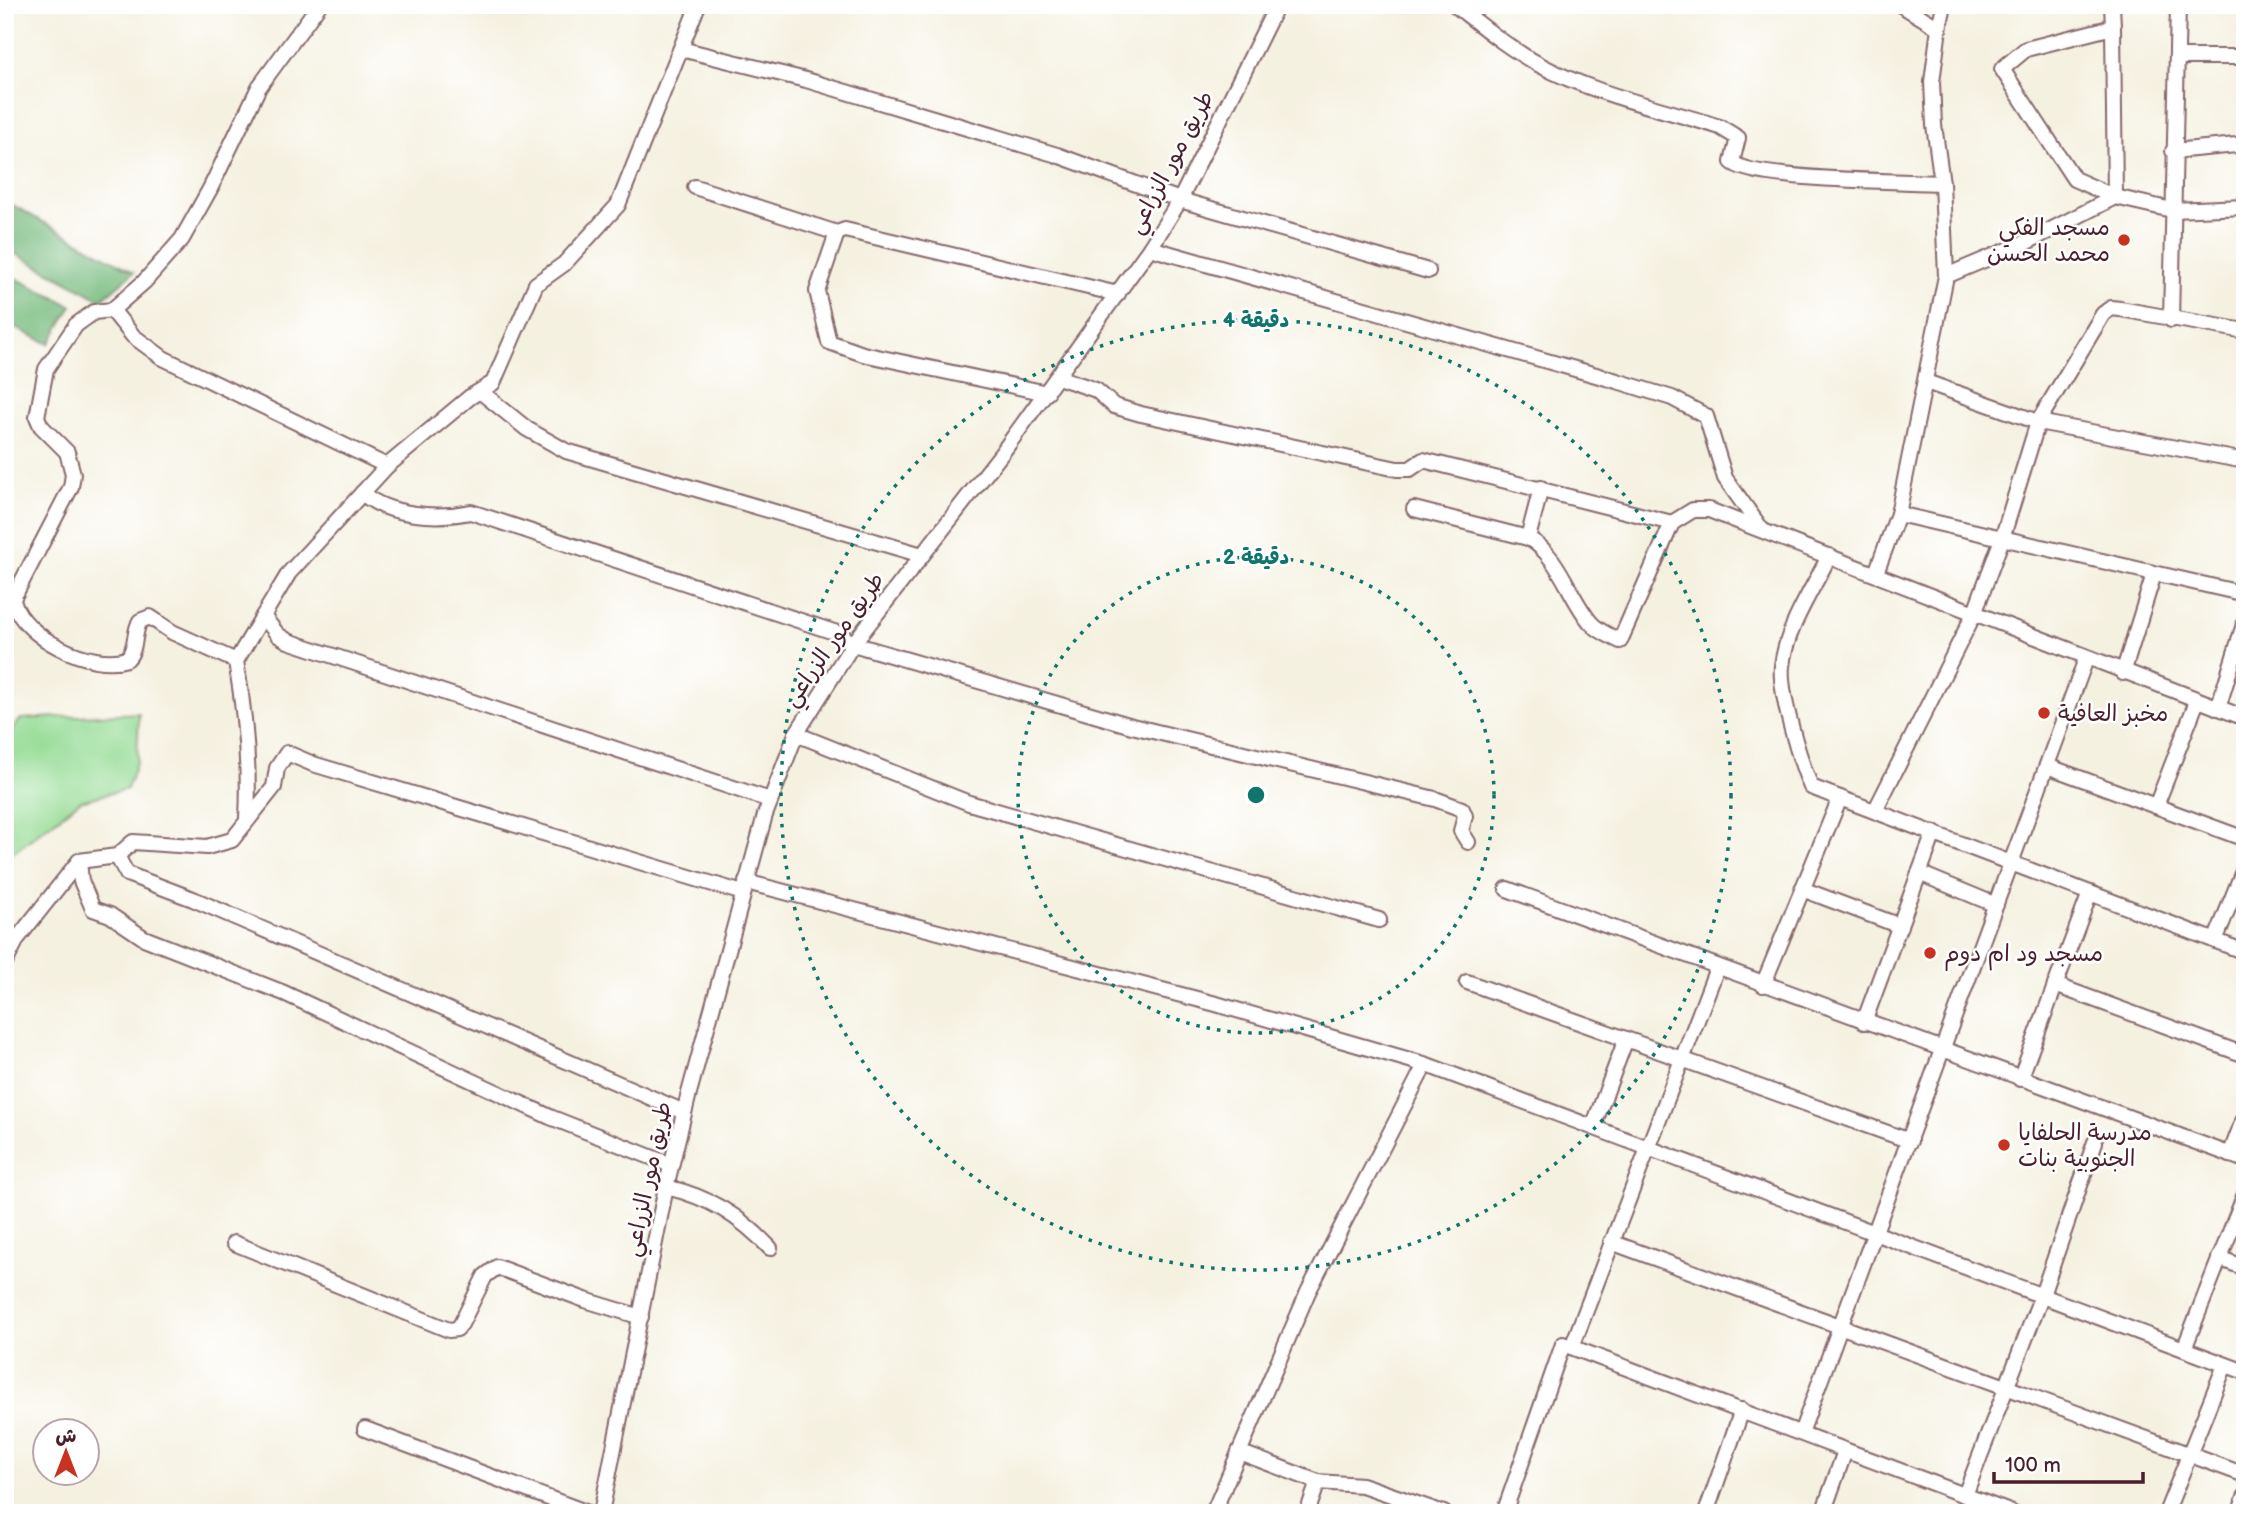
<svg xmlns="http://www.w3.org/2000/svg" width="2250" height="1518" viewBox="0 0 2250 1518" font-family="'Balsamiq Sans','Playpen Sans Arabic',sans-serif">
<rect width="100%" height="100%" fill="#fff"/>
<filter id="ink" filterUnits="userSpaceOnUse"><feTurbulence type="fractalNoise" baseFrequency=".0143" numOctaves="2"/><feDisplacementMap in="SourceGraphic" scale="14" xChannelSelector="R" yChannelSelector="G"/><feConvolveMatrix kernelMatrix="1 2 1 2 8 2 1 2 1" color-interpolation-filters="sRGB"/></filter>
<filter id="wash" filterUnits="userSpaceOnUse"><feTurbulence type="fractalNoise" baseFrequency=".00686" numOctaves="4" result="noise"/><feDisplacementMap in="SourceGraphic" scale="28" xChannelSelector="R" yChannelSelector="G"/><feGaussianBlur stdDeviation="1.57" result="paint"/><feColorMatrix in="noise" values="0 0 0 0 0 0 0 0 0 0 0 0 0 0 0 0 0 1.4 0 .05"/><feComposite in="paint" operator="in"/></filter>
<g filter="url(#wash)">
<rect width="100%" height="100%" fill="#f5f1e1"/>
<polygon fill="#94db94" stroke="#6f7d60" stroke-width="2" points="139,713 137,761 127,789 80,801 5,859 5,737 21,719"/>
<g fill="#77bb7e" stroke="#606d54" stroke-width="2">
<polygon points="5,201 134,272 101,300 5,248"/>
<polygon points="5,273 72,306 49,344 5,323"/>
</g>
</g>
<g filter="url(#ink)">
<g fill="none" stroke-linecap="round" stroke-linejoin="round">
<defs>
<g id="minor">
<path d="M 1455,5 C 1482,26 1508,48 1538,64 C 1593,94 1660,108 1720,127 L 1738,138 L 1732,162 C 1751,181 1906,181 1942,183"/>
<polyline points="1901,5 1939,28 1932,82 1934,125 1942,183 1946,276"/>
<polyline points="2112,5 2113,27 2115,197 2074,179 2002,69 2026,49 2113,27"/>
<polyline points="1939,28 1944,5"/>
<polyline points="681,49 806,80 1057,155 1180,200 1428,271"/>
<polyline points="2178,57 2245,57"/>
<polyline points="2173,151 2237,145"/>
<polyline points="695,187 837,233 845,230 1118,294"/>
<polyline points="837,233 817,291 829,342 863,354 1047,393"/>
<polyline points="1150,248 1617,381 1672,398 1706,416 1725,478 1762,530"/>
<polyline points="112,310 133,336 163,358 387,466"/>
<polyline points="2171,320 2178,5"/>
<polyline points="1058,377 1096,390 1114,406 1141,414 1397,469 1410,469 1423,460 1672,523"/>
<polyline points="1926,382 2038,422 2245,461"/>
<polyline points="481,392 527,429 566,451 922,555"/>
<path d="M 362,493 C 388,516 437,519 471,512 L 840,634 L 853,644 L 1132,726 L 1435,799 L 1462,809 L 1465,816 L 1461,831 L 1468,842"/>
<path d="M 1414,509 L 1528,538 C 1560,556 1568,596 1591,623 C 1598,631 1610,636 1620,641 L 1672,523 L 1693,510 L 1709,510 L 2245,718"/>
<polyline points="1898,514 2245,594"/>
<polyline points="1528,538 1541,488"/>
<path d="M 1829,556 C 1813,589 1786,628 1782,666 C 1779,693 1800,761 1811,787 L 2245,952"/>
<polyline points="1876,573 1898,514 1946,276 2029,241 2115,197 2172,210 2245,207"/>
<path d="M 13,601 C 24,638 90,670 127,659 C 137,649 133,633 140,621 L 150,617 L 172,632 L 236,661"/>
<polyline points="5,614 71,487 73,474 67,452 41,426 37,417 46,369 76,325 94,312 112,310 144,282 182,239 210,189 259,87 319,5"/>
<polyline points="263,616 278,635 288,641 770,800"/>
<polyline points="2123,673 2154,574"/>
<polyline points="2218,708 2245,621"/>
<polyline points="796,734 969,803 1379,920"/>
<polyline points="2047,766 2245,839"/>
<polyline points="2156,806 2197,701"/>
<polyline points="1875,811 1974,614 2002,539 2038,422 2103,314 2111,308 2120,309 2245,331"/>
<path d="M 247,818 C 250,764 245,714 236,661 L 289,573 L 387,466 L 470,397 L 493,383 L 536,284 L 564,264 L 618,205 L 698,5"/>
<polyline points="117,856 127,874 193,899 684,1112"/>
<polyline points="79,861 81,881 93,909 110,915 144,938 284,993 550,1117 671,1165"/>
<polyline points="1919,873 1996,905"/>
<polyline points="746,882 1216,1004 1427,1065 2245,1372"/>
<polyline points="1507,889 2245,1160"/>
<polyline points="1802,889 1900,926"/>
<polyline points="2215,941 2245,866"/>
<polyline points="5,963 17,939 79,861 117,856 133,842 207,847 232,840 274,787 277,768 287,753 313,764 743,893"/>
<polyline points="1467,982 1910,1141"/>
<polyline points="1763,985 1840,798"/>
<polyline points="2055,985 2245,1055"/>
<polyline points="1864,1022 1934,833"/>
<polyline points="2020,1079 2090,893"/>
<polyline points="1593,1127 1626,1039"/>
<polyline points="2230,1155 2245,1115"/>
<path d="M 666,1187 C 709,1197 740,1216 770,1248"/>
<polyline points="1611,1242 2245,1475"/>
<polyline points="234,1243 449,1330 457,1329 461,1324 485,1276 497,1267 585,1300 641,1317"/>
<polyline points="2219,1258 2245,1268"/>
<polyline points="1572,1347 1717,968"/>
<polyline points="2184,1349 2245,1194"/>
<polyline points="365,1429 588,1513"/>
<polyline points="1801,1433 2086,659"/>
<polyline points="1239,1452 1318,1482 1362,1485 1444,1513"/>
<polyline points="1965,1495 2042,1295 2095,1142"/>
<polyline points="601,1513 666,1187 689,1093 765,815 796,734 853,644 1002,453 1150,248 1180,200 1277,5"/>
<polyline points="1213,1513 1308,1292 1425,1065"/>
<polyline points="1307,1513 1318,1482"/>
<polyline points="1504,1513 1563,1344 2012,1513"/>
<polyline points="1706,1513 1742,1410"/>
<polyline points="1823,1513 1845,1451"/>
<polyline points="2166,1513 2225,1365"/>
<polyline points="2239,1513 2245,1497"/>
</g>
</defs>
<use href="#minor" stroke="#86686b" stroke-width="18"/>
<use href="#minor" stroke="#fff" stroke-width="14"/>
</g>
</g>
<g fill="none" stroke="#0f766e" stroke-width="3.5" stroke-dasharray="3.5 7">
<circle cx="1256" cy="795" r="238"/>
<circle cx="1256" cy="795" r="475"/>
</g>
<g fill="#c8321e" stroke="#fff" stroke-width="2.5">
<circle cx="2124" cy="240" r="7"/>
<circle cx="2044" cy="713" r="7"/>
<circle cx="1930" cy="953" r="7"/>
<circle cx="2004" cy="1145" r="7"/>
</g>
<g text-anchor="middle" stroke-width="5" stroke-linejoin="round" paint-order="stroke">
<g font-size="23" fill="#4a1f2b" stroke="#fff">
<text transform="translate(1170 162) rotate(-62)" y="8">طريق مور الزراعي</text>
<text transform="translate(833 639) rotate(-55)" y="8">طريق مور الزراعي</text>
<text transform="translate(647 1179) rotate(-78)" y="8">طريق مور الزراعي</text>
</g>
<g font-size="23" fill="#4a1f2b" stroke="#fff" text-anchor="start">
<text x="2110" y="235" text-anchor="end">مسجد الفكي<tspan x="2110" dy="26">محمد الحسن</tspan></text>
<text x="2058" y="721">مخبز العافية</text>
<text x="1944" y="961">مسجد ود ام دوم</text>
<text x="2018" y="1140">مدرسة الحلفايا<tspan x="2018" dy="26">الجنوبية بنات</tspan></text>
</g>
</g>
<circle cx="1256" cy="795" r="10" fill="#0f766e" stroke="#fff" stroke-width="3.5"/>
<g font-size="21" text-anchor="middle" font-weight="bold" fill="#0f766e" stroke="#fff" stroke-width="5" stroke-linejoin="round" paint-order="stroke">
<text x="1256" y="327">4 دقيقة</text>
<text x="1256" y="564">2 دقيقة</text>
</g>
<rect width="2250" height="1518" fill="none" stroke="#fff" stroke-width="28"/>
<g transform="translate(66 1452)"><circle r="33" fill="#ffffff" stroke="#b7a5aa" stroke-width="2"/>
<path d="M0-5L12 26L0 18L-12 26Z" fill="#c8321e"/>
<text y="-10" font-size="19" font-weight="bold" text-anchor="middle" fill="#4a1f2b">ش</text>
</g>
<path d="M1994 1472v10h149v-10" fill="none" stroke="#4a1f2b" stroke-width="3.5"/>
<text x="2005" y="1472" font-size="21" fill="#4a1f2b" stroke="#ffffff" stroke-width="5" paint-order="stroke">100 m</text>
</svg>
